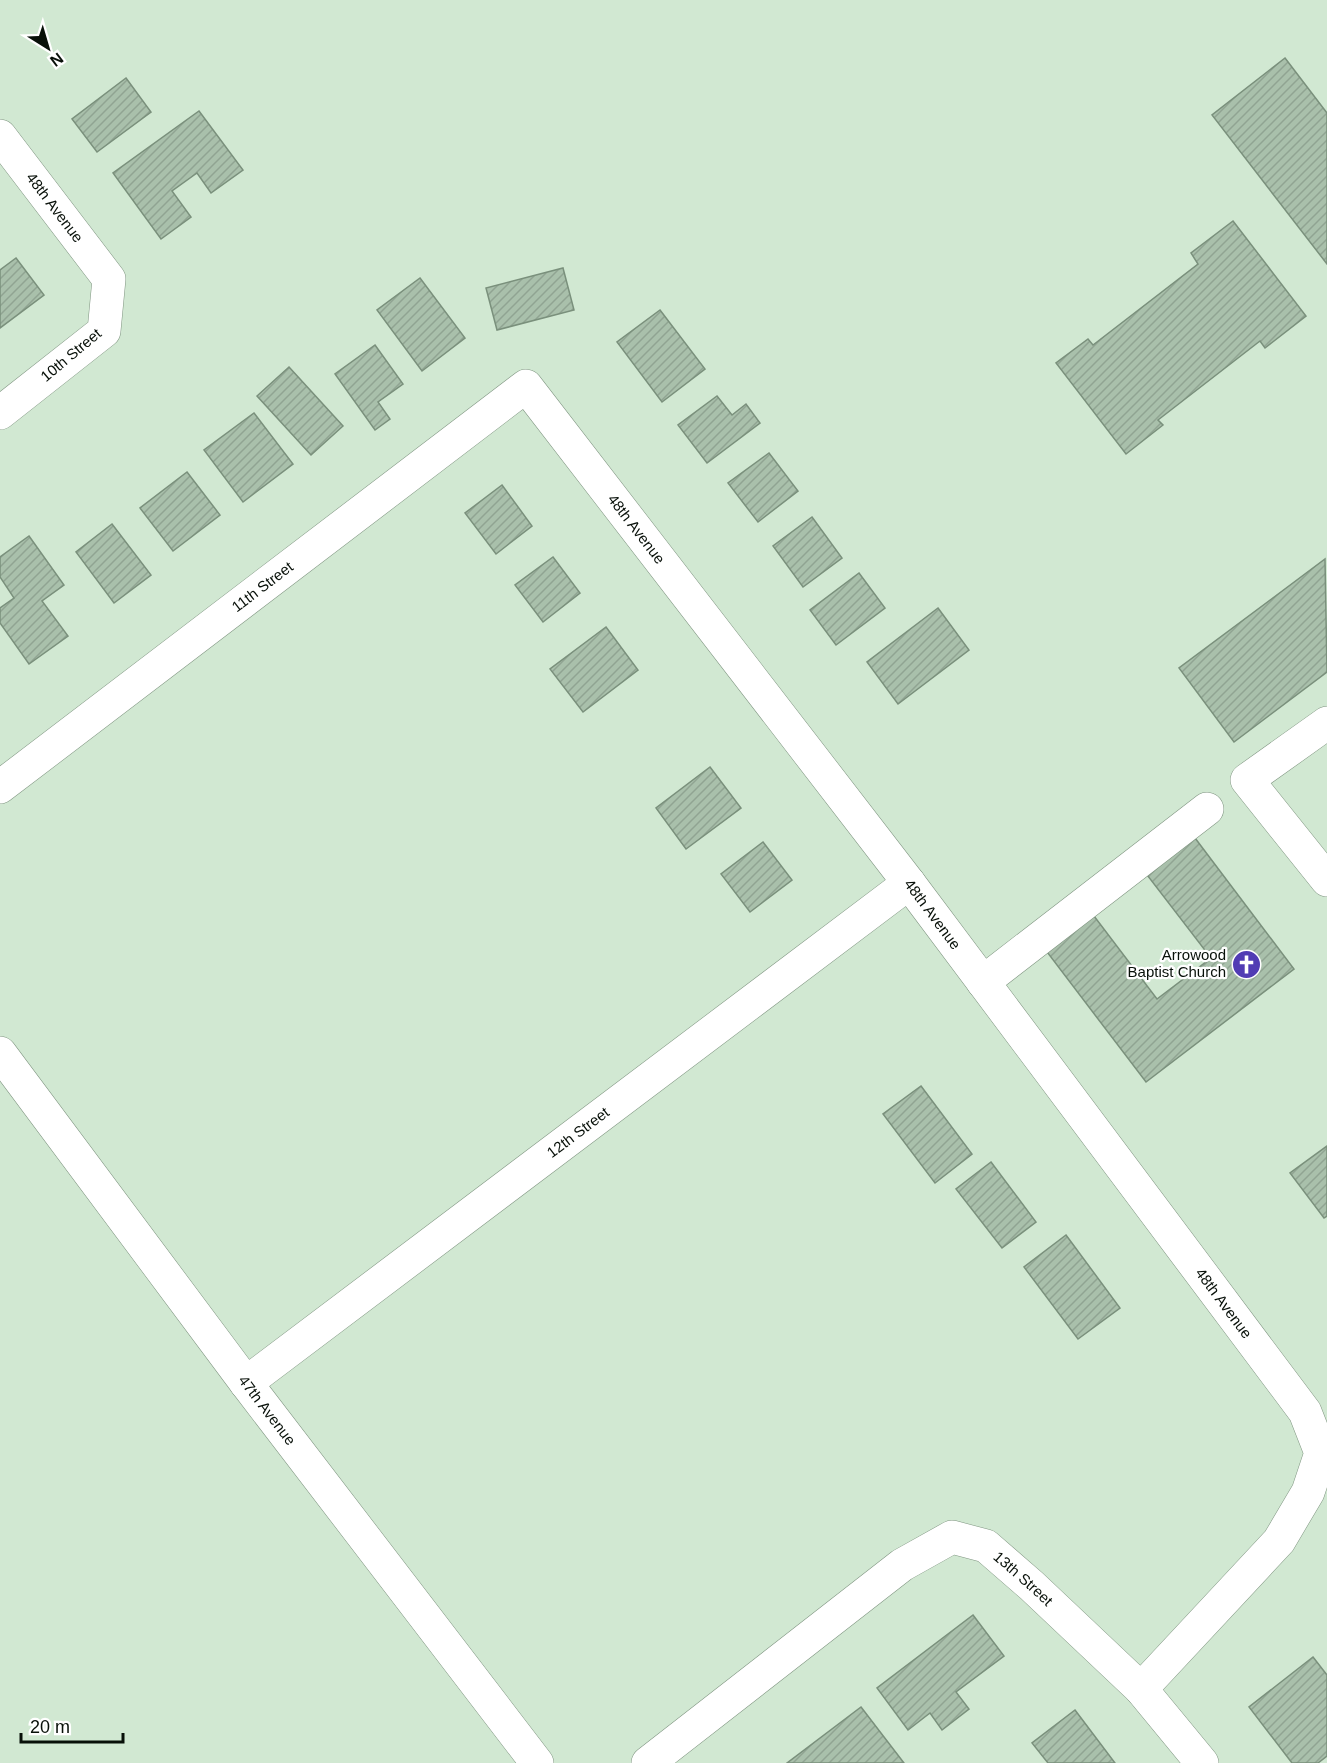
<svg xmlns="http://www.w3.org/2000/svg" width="1327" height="1763" viewBox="0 0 1327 1763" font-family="Arial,sans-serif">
<defs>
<pattern id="building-hatch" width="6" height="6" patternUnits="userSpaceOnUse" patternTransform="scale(1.5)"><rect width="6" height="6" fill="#a9c0ab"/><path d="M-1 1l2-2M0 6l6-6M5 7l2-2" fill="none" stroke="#90a492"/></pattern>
</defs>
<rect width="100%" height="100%" fill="#d1e8d2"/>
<g fill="url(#building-hatch)" stroke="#7a907c" stroke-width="1.5">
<polygon points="1285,58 1327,113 1327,264 1212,115"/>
<polygon points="126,78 151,112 97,152 72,119"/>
<polygon points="199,111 243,170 211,193 197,173 172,191 191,217 161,239 113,173"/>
<polygon points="1233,221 1306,316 1265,348 1260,341 1158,420 1163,425 1126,454 1056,363 1088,339 1093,345 1198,264 1191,253"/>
<polygon points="16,258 44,295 0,328 0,270"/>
<polygon points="563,268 574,310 497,330 486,288"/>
<polygon points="420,278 465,338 422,371 377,310"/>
<polygon points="660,310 705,369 662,402 617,342"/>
<polygon points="375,345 403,384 378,402 390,419 375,430 335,374"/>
<polygon points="289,367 343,426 311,455 257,396"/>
<polygon points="717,396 732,415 746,404 760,423 707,463 678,425"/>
<polygon points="254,413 293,464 243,502 204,450"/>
<polygon points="769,453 798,491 758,522 728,483"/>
<polygon points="187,472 220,515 173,551 140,508"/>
<polygon points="502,485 532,526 496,554 465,513"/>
<polygon points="812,517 842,558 803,587 773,546"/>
<polygon points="112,524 151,575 114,603 76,552"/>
<polygon points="29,536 64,585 42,601 68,636 29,664 0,623 0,608 14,598 0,577 0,557"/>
<polygon points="553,557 580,593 543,622 515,585"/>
<polygon points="1325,559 1327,672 1234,742 1179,668"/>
<polygon points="859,573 885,608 836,645 810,610"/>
<polygon points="938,608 969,650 898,704 867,662"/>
<polygon points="606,627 638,670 583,712 550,669"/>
<polygon points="710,767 741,808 686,849 656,808"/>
<polygon points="1192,834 1294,969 1146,1082 1044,948 1091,912 1157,999 1211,958 1144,871"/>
<polygon points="763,842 792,880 750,912 721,874"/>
<polygon points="921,1086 972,1154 935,1183 883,1114"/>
<polygon points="1327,1146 1327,1216 1324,1218 1290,1173"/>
<polygon points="991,1162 1036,1222 1002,1248 956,1189"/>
<polygon points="1066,1235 1120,1308 1078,1339 1024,1267"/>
<polygon points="973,1615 1004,1656 956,1692 969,1709 942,1730 930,1713 908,1730 877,1688"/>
<polygon points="1313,1657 1327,1675 1327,1756 1318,1763 1292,1763 1249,1707"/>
<polygon points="861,1707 904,1763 787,1763"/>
<polygon points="1075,1710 1115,1763 1048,1763 1032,1743"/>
</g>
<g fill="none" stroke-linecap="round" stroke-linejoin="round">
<defs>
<g id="minor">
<path id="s1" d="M 0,136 L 109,279 L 104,331 L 0,413"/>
<polyline points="1327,723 1247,780 1327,880"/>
<path id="s2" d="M 0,787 L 526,386 L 909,883 L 1305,1412 L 1321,1453 L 1308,1492 L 1279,1541 L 1141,1689"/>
<polyline points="983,982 1207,809"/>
<path id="s3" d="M 0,1053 L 246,1383 L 537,1763"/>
<path id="s4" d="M 246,1383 L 909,883"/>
<path id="s5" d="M 648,1763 L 902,1565 L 952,1537 L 986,1546 L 1032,1586 L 1141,1689 L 1202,1763"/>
</g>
</defs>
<use href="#minor" stroke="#809682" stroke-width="34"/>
<use href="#minor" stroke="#fff" stroke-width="33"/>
</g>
<defs>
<symbol id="church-disc" viewBox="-11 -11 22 22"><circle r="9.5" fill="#513cb4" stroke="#fff"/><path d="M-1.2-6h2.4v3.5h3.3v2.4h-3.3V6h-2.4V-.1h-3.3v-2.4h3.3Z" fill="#fff"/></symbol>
</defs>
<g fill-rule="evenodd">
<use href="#church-disc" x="1230" y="948" width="33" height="33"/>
</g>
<g text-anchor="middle" stroke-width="4.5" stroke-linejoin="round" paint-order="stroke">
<g font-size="15" fill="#081009" stroke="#fff">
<text dy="5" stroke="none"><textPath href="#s1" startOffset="90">48th Avenue</textPath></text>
<text transform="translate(71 355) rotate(-40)" y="5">10th Street</text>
<text dy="5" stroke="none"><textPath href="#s2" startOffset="842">48th Avenue</textPath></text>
<text dy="5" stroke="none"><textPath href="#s2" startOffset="330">11th Street</textPath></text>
<text dy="5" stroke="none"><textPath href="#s2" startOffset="1328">48th Avenue</textPath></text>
<text dy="5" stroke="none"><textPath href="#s4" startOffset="416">12th Street</textPath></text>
<text dy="5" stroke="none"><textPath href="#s2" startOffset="1814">48th Avenue</textPath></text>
<text dy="5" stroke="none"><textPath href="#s3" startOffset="446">47th Avenue</textPath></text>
<text dy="5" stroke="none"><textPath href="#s5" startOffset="464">13th Street</textPath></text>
</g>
<g font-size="15" fill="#081009" stroke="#fff" text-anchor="end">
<text x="1226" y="960">Arrowood<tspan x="1226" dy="17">Baptist Church</tspan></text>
</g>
</g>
<g transform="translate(48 48) rotate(143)" stroke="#ffffff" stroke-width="4.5" paint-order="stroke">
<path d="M0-4.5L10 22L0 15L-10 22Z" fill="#081009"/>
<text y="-9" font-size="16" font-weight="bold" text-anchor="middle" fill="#081009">N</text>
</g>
<path d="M21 1733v9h102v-9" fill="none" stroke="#081009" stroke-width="3"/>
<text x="30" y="1733" font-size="18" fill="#081009" stroke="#ffffff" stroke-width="4.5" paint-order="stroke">20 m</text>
</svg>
